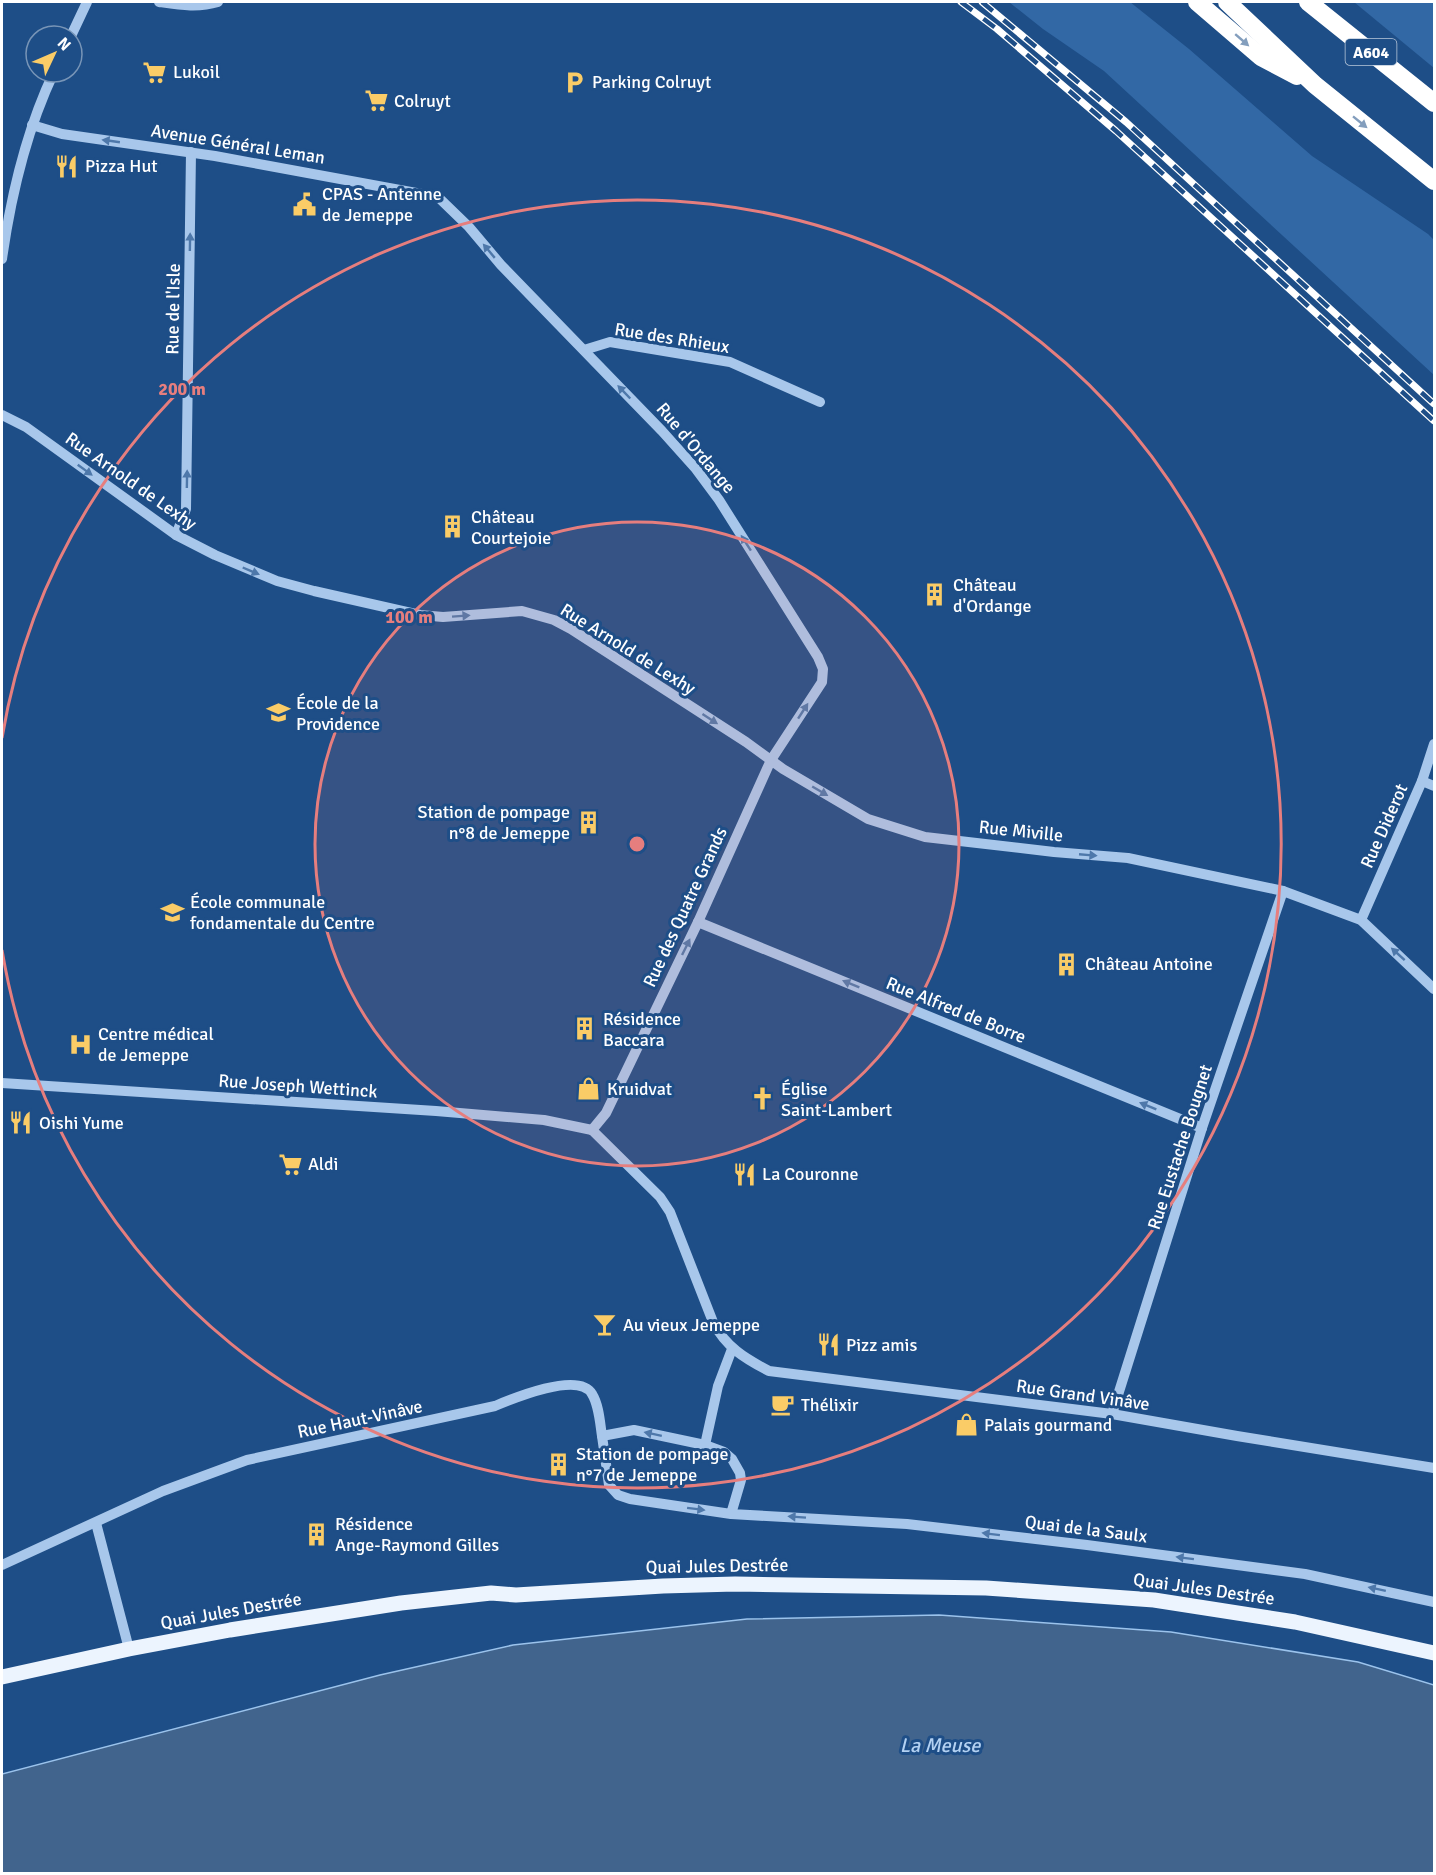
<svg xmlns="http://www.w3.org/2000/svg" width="1436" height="1875" viewBox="0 0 1436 1875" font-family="Signika,sans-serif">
<rect width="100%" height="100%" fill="#1e4e87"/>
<g fill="#3268a5">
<polygon points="1009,2 1130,2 1189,49 1312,156 1428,234 1434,240 1434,375 1104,71 1043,29"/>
<polygon points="1354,2 1434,2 1434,68"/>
</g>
<polygon fill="#41648d" stroke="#9bc3ec" stroke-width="1.5" points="939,1615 1171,1632 1358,1662 1434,1685 1434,1873 2,1873 2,1774 380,1675 513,1645 747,1619"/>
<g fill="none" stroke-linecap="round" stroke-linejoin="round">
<g stroke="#a8c7eb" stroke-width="10">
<path d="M 159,2 C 180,5 198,8 218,2"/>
<polyline points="71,36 87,2"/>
<polyline points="32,125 62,134 215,156 438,197 469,227 501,265 662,431 696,469 719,500 818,657 823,669 822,682 771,760 698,922 606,1113 592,1130"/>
<path d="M 2,259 C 11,195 26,131 54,72"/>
<polyline points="584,350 610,342 730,362 820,402"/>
<polyline points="2,415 26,427 176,535 215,555 277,581 314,591 420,615 443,617 522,611 554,620 571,629 746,742 783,769 868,819 925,837 1054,852 1128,858 1283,891 1361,920 1434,989"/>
<polyline points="176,535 186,509 191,152"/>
<polyline points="1422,781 1434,786"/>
<polyline points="1361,920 1422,781 1434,744"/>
<polyline points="698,922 1202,1128"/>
<polyline points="2,1083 436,1111 544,1120 592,1130"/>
<path d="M 592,1130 L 660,1197 L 670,1212 L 713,1322 C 726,1347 744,1358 769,1371 L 1112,1414 L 1237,1436 L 1434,1468"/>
<polyline points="1112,1414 1202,1128 1283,891"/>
<polyline points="705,1445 718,1386 732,1349"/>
<polyline points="731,1514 741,1480 740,1473 732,1459 724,1452 705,1445 634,1430 602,1436 609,1485 618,1495 630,1499 731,1514 907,1524 1087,1545 1305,1574 1434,1602"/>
<polyline points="96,1523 129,1649"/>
<path d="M 2,1565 L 163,1491 L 247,1460 L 495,1406 C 514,1398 579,1371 592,1394 C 599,1405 600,1423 602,1436"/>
</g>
<polyline stroke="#ecf4fe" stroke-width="15" points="2,1677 129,1649 230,1630 401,1603 491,1593 516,1595 663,1586 735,1584 986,1588 1154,1600 1295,1622 1434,1653"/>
<g stroke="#fff" stroke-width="18">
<polyline points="1197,2 1261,57 1297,76"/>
<polyline points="1227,2 1315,85 1434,181"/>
<polyline points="1308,2 1434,103"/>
</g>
<defs>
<g id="rail">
<polyline points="961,2 997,29 1116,131 1434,421"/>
<polyline points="982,2 1126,122 1434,404"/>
</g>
</defs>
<use href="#rail" stroke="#fff" stroke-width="7"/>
<use href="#rail" stroke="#1e4e87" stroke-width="4.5" stroke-dasharray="14" stroke-linecap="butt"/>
</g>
<defs><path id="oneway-solid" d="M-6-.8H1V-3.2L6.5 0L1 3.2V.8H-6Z" transform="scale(1.5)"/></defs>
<g fill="#839ebd">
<use href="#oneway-solid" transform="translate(1242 40) rotate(41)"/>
<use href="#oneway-solid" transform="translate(1360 122) rotate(39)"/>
</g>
<g fill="#4e78aa">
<use href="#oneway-solid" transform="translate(111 141) rotate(-172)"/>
<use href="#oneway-solid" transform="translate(190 242) rotate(-89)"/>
<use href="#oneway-solid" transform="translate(489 251) rotate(-130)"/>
<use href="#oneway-solid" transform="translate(624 392) rotate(-134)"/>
<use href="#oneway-solid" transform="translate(85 470) rotate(36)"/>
<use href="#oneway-solid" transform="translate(187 479) rotate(-89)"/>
<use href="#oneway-solid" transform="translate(746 543) rotate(-123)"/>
<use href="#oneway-solid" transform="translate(251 571) rotate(23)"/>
<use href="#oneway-solid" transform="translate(461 616) rotate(-4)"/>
<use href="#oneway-solid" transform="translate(803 711) rotate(-57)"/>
<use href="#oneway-solid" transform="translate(710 719) rotate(33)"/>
<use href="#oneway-solid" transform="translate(820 791) rotate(30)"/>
<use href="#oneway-solid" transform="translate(1088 855) rotate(5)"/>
<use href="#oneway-solid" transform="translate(686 947) rotate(-64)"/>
<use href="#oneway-solid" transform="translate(1398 954) rotate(-138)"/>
<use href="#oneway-solid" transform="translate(851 984) rotate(-158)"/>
<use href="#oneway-solid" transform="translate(1148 1106) rotate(-158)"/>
<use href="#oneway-solid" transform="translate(653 1434) rotate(-168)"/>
<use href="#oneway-solid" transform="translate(696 1509) rotate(7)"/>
<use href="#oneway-solid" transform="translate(797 1517) rotate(-176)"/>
<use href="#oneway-solid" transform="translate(991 1534) rotate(-173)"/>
<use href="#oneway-solid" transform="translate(1185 1558) rotate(-173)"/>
<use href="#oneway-solid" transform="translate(1377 1589) rotate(-168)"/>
</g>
<circle cx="637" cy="844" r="322" fill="#e67e7e" fill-opacity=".12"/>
<g fill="none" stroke="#e67e7e" stroke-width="3">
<circle cx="637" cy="844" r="322"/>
<path d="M2 738A644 644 0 1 1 2 950"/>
</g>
<defs>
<symbol id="supermarket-bare" viewBox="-9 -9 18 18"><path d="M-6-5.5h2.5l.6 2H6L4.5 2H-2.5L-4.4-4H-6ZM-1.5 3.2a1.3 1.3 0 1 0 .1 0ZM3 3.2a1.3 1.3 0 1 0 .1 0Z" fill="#facc67" stroke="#1e4e87" stroke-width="2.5" paint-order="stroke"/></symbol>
<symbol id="parking-bare" viewBox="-9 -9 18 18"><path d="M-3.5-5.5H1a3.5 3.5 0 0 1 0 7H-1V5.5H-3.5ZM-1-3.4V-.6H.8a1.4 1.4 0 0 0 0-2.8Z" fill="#facc67" stroke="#1e4e87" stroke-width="2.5" paint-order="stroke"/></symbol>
<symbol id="restaurant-bare" viewBox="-9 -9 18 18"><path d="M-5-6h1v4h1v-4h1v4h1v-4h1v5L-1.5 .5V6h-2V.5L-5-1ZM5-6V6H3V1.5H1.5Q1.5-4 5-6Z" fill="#facc67" stroke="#1e4e87" stroke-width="2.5" paint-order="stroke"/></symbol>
<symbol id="civic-bare" viewBox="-9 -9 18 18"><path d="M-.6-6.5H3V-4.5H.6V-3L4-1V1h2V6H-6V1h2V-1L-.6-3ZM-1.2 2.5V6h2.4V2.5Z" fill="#facc67" stroke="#1e4e87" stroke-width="2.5" paint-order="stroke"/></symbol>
<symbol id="building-bare" viewBox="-9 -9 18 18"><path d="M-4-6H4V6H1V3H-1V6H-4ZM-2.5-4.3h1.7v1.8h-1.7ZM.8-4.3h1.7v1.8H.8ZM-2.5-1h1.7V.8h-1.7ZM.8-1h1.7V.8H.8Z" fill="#facc67" stroke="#1e4e87" stroke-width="2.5" paint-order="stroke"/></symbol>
<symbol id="school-bare" viewBox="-9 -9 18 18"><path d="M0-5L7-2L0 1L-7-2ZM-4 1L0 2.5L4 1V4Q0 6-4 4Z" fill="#facc67" stroke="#1e4e87" stroke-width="2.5" paint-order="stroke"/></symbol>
<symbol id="hospital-bare" viewBox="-9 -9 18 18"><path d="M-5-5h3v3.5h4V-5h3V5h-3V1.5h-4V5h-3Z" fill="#facc67" stroke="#1e4e87" stroke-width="2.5" paint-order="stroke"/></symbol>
<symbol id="shop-bare" viewBox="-9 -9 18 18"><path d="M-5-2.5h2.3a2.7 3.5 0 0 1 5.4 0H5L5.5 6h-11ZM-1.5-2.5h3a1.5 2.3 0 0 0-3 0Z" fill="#facc67" stroke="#1e4e87" stroke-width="2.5" paint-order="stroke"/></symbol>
<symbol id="church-bare" viewBox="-9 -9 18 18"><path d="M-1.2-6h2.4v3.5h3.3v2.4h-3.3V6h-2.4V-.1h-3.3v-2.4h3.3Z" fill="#facc67" stroke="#1e4e87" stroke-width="2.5" paint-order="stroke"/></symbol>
<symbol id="bar-bare" viewBox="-9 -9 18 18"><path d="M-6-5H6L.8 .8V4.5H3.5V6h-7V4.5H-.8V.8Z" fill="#facc67" stroke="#1e4e87" stroke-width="2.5" paint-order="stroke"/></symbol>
<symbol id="cafe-bare" viewBox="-9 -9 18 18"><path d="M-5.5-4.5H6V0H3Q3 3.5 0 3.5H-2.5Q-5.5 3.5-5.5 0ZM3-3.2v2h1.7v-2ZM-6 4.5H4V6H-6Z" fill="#facc67" stroke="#1e4e87" stroke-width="2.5" paint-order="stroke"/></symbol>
</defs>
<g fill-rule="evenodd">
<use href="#supermarket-bare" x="138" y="56" width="33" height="33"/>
<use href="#parking-bare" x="558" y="66" width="33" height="33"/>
<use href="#supermarket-bare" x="360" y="84" width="33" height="33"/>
<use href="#restaurant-bare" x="50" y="150" width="33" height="33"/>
<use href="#civic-bare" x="288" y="188" width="33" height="33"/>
<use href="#building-bare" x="436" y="510" width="33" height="33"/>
<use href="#building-bare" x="918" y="578" width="33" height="33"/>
<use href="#school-bare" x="262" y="696" width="33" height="33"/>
<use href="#building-bare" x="572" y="806" width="33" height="33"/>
<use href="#school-bare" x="156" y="896" width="33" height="33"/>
<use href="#building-bare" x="1050" y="948" width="33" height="33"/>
<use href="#building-bare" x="568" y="1012" width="33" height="33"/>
<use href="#hospital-bare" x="64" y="1028" width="33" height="33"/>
<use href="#shop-bare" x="572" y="1072" width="33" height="33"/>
<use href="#church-bare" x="746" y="1082" width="33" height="33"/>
<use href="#restaurant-bare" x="4" y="1106" width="33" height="33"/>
<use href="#supermarket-bare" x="274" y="1148" width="33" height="33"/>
<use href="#restaurant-bare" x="728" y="1158" width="33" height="33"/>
<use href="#bar-bare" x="588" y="1308" width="33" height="33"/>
<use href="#restaurant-bare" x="812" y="1328" width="33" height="33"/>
<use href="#cafe-bare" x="766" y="1388" width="33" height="33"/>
<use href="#shop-bare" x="950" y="1408" width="33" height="33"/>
<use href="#building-bare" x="542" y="1448" width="33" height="33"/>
<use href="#building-bare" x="300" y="1518" width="33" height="33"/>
</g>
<g text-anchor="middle" stroke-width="6" stroke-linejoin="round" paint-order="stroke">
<rect fill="#1e4e87" stroke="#bccadb" stroke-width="1.5" x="1345.5" y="39" width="51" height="26" rx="4.5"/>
<g font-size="16" font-weight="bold" fill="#fff">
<text x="1371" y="58">A604</text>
</g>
<g font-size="18" fill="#fff" stroke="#1e4e87" text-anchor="start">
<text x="173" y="78">Lukoil</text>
<text x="592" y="88">Parking Colruyt</text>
<text x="394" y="107">Colruyt</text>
<text x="85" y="172">Pizza Hut</text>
<text x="322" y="200">CPAS - Antenne<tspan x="322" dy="21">de Jemeppe</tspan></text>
<text x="471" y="523">Château<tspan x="471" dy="21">Courtejoie</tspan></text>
<text x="953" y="591">Château<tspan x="953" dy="21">d'Ordange</tspan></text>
<text x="296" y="709">École de la<tspan x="296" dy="21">Providence</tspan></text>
<text x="570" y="818" text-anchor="end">Station de pompage<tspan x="570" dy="21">n°8 de Jemeppe</tspan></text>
<text x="190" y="908">École communale<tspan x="190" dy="21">fondamentale du Centre</tspan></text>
<text x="1085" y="970">Château Antoine</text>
<text x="603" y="1025">Résidence<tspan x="603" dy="21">Baccara</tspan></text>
<text x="98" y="1040">Centre médical<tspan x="98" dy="21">de Jemeppe</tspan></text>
<text x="607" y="1095">Kruidvat</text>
<text x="781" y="1095">Église<tspan x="781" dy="21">Saint-Lambert</tspan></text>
<text x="39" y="1129">Oishi Yume</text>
<text x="308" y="1170">Aldi</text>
<text x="762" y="1180">La Couronne</text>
<text x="623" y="1331">Au vieux Jemeppe</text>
<text x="846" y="1351">Pizz amis</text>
<text x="801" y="1411">Thélixir</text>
<text x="984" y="1431">Palais gourmand</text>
<text x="576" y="1460">Station de pompage<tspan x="576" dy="21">n°7 de Jemeppe</tspan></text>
<text x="335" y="1530">Résidence<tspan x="335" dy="21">Ange-Raymond Gilles</tspan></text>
</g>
<g font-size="18" fill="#fff" stroke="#1e4e87">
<text transform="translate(238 144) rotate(9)" y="6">Avenue Général Leman</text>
<text transform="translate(173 309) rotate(-89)" y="6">Rue de l'Isle</text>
<text transform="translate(672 338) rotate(9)" y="6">Rue des Rhieux</text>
<text transform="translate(696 448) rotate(50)" y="6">Rue d'Ordange</text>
<text transform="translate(131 481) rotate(35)" y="6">Rue Arnold de Lexhy</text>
<text transform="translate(628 649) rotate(32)" y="6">Rue Arnold de Lexhy</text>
<text transform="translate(1384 826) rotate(-66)" y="6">Rue Diderot</text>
<text transform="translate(1021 831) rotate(6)" y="6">Rue Miville</text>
<text transform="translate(685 907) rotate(-65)" y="6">Rue des Quatre Grands</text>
<text transform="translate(956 1010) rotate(22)" y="6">Rue Alfred de Borre</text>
<text transform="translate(298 1086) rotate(4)" y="6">Rue Joseph Wettinck</text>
<text transform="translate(1180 1147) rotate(-72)" y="6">Rue Eustache Bougnet</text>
<text transform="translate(1083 1395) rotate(8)" y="6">Rue Grand Vinâve</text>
<text transform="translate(360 1419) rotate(-12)" y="6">Rue Haut-Vinâve</text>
<text transform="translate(1086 1529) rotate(7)" y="6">Quai de la Saulx</text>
<text transform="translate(717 1566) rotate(-1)" y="6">Quai Jules Destrée</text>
<text transform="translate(1204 1589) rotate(8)" y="6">Quai Jules Destrée</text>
<text transform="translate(231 1611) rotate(-10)" y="6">Quai Jules Destrée</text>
</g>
<g font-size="20" font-style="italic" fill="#b3d1f2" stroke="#1e4e87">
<text x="940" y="1752">La Meuse</text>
</g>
</g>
<circle cx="637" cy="844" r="9" fill="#e67e7e" stroke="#1e4e87" stroke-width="3"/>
<g font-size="18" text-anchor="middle" font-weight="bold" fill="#e67e7e" stroke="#1e4e87" stroke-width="6" stroke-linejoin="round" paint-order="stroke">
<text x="182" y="395">200 m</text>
<text x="409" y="623">100 m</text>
</g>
<rect width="1436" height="1875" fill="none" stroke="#ffffff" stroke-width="6"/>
<g transform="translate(54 54) rotate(46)"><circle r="28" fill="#1e4e87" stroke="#7895b7" stroke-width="1.5"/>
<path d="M0-4.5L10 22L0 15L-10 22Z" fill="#facc67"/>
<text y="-9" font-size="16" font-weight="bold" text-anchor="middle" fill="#ffffff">N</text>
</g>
</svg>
